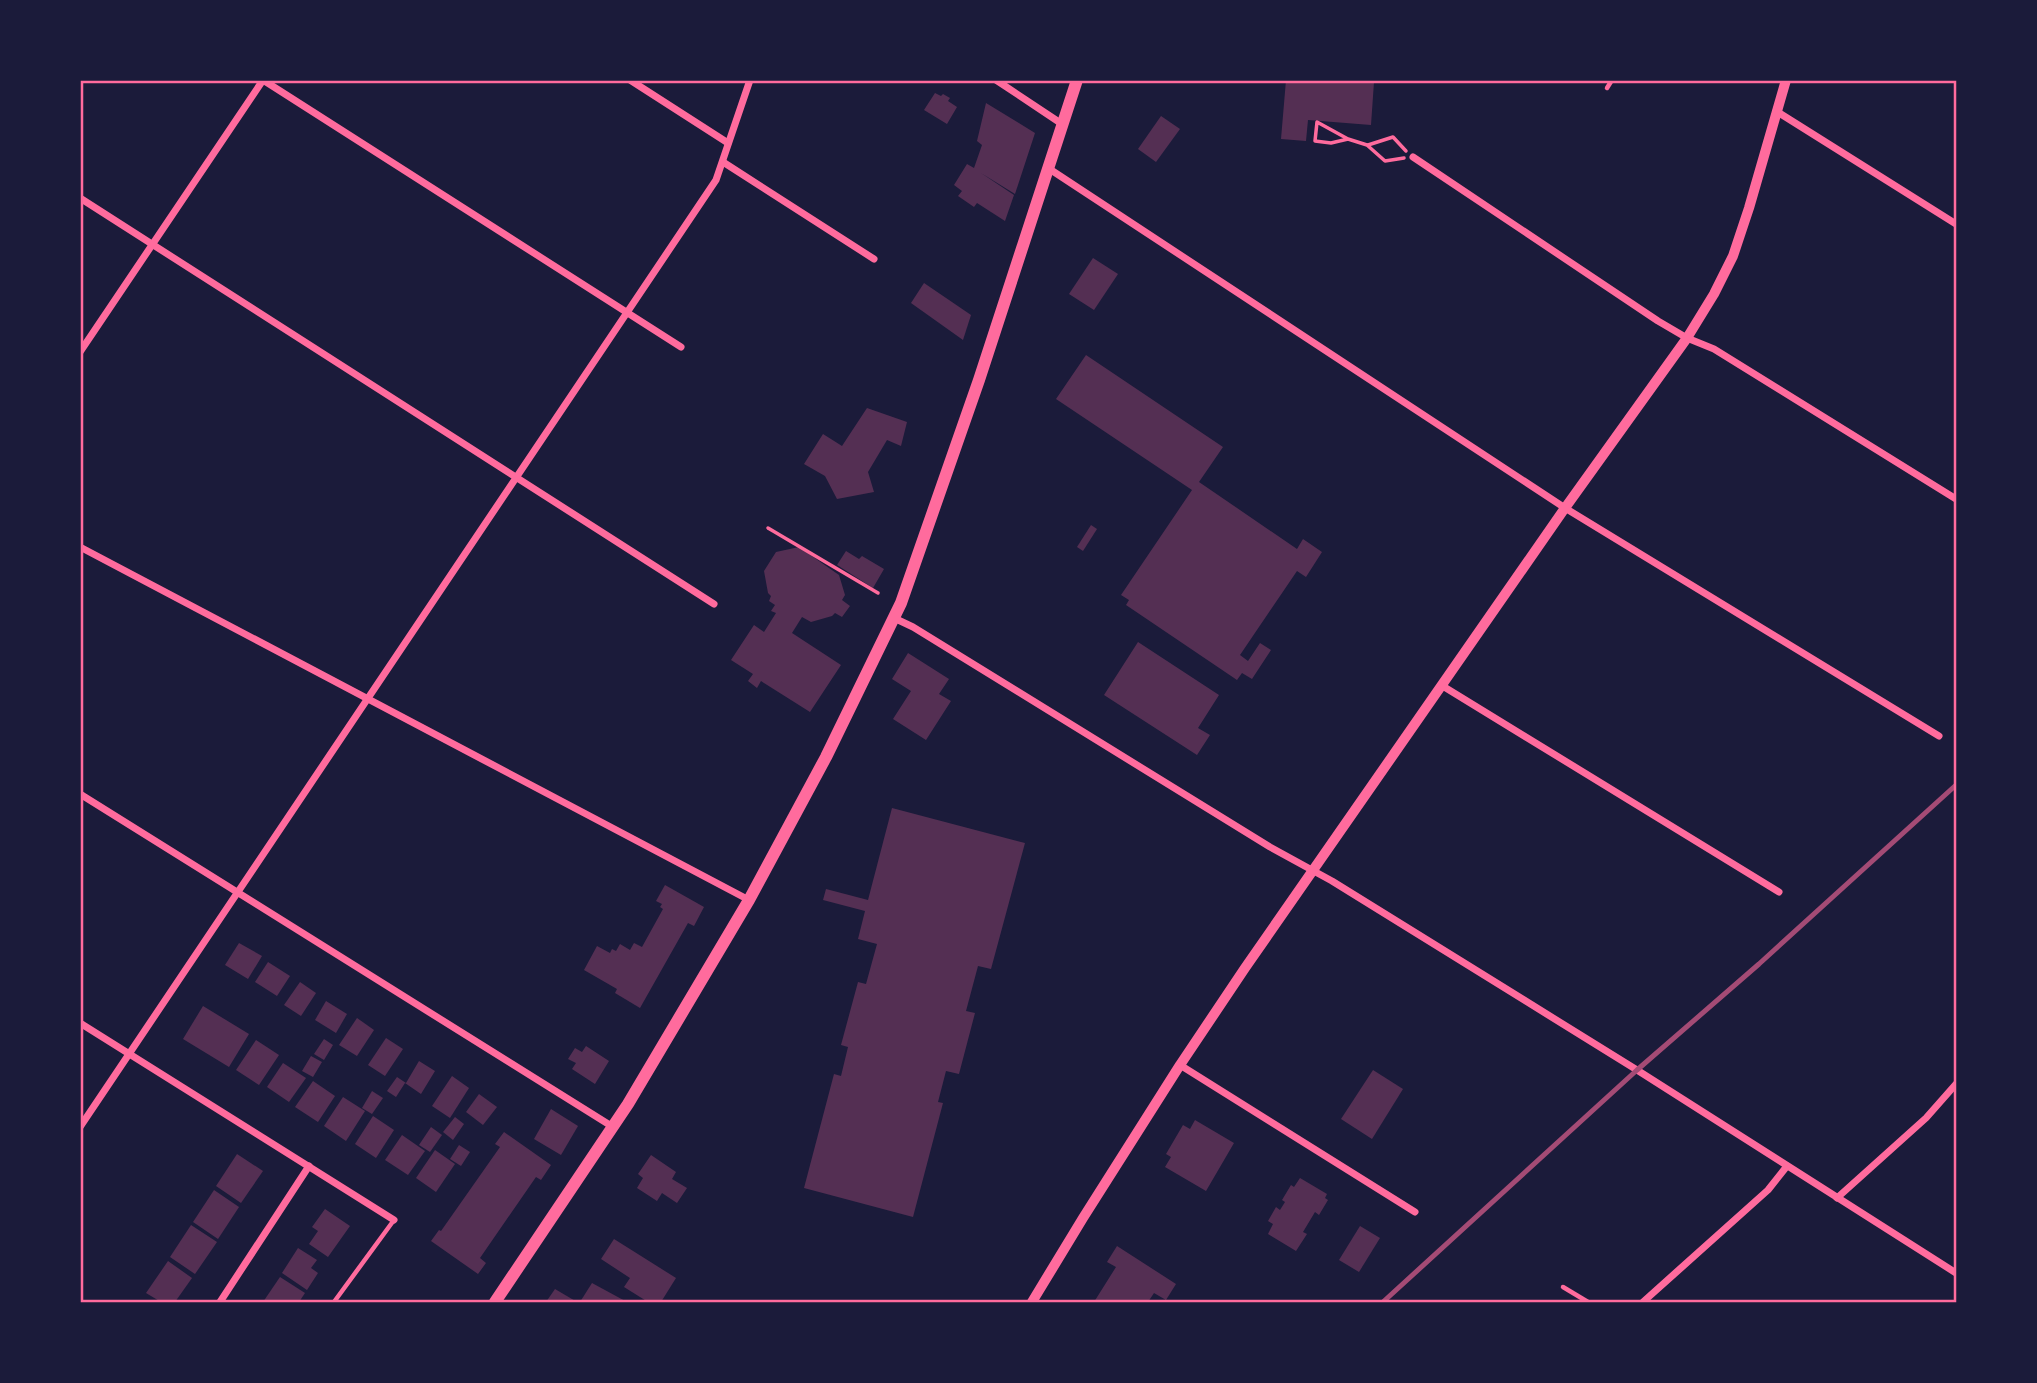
<svg xmlns="http://www.w3.org/2000/svg" width="2037" height="1383" viewBox="0 0 2037 1383" font-family="Montserrat,sans-serif">
<rect width="100%" height="100%" fill="#1b1b3a"/>
<g fill="#542f53">
<polygon points="1286,80 1374,82 1371,125 1308,120 1306,141 1281,139"/>
<polygon points="935,93 941,96 943,94 950,98 948,101 957,107 947,124 924,110"/>
<polygon points="986,103 1035,133 1015,194 981,173 1014,195 1005,221 977,203 974,207 958,196 962,191 954,185 967,164 974,168 982,145 977,141"/>
<polygon points="1161,116 1180,129 1156,162 1138,149"/>
<polygon points="1093,258 1118,274 1094,310 1069,294"/>
<polygon points="924,283 971,315 963,340 911,303"/>
<polygon points="1086,355 1223,447 1199,482 1297,549 1303,539 1322,552 1306,577 1297,571 1240,655 1248,661 1260,643 1271,650 1252,679 1242,673 1237,680 1126,605 1129,600 1121,595 1192,490 1056,399"/>
<polygon points="867,408 907,422 901,446 887,440 868,472 874,492 837,499 825,476 804,464 823,434 842,446"/>
<polygon points="1091,525 1097,529 1083,551 1077,547"/>
<polygon points="799,547 839,575 845,595 842,600 850,606 842,617 835,613 832,616 811,622 802,617 792,633 841,665 810,712 761,681 757,688 748,681 753,674 731,660 754,625 764,632 776,613 771,611 775,605 769,601 771,596 768,593 764,571 776,552"/>
<polygon points="846,551 859,559 862,556 884,569 873,588 837,565"/>
<polygon points="1138,642 1219,695 1198,728 1210,735 1197,755 1104,695"/>
<polygon points="908,653 949,679 939,694 951,701 926,740 893,719 911,691 892,679"/>
<polygon points="892,808 1025,843 991,969 978,966 966,1011 975,1013 959,1074 946,1071 938,1102 943,1103 913,1217 804,1188 834,1074 841,1076 848,1047 841,1045 858,982 866,984 877,944 858,939 865,911 823,900 826,889 868,900"/>
<polygon points="665,885 704,907 694,926 688,923 640,1008 615,993 617,989 584,970 597,946 610,953 612,949 616,951 620,944 630,950 634,943 642,947 663,909 660,907 662,904 656,901"/>
<polygon points="239,943 262,956 248,979 225,965"/>
<polygon points="268,962 290,976 277,996 255,982"/>
<polygon points="300,982 316,993 301,1016 284,1005"/>
<polygon points="326,1001 347,1014 336,1033 315,1020"/>
<polygon points="203,1006 249,1034 229,1067 183,1039"/>
<polygon points="357,1018 374,1030 357,1056 339,1045"/>
<polygon points="386,1038 403,1049 385,1076 368,1065"/>
<polygon points="324,1039 333,1045 324,1060 314,1054"/>
<polygon points="256,1040 279,1055 259,1085 236,1070"/>
<polygon points="586,1046 609,1061 595,1084 572,1069 576,1063 568,1059 575,1048 582,1052"/>
<polygon points="311,1056 322,1062 313,1077 302,1071"/>
<polygon points="419,1061 435,1071 421,1094 405,1083 396,1097 387,1091 397,1077 406,1083"/>
<polygon points="283,1063 306,1078 289,1102 267,1087"/>
<polygon points="1373,1070 1403,1089 1372,1139 1341,1119"/>
<polygon points="452,1076 469,1088 450,1118 432,1106"/>
<polygon points="313,1081 335,1096 318,1122 295,1107"/>
<polygon points="372,1091 383,1098 372,1114 362,1108"/>
<polygon points="479,1094 497,1107 483,1125 466,1112"/>
<polygon points="343,1097 365,1111 346,1141 324,1126"/>
<polygon points="551,1109 578,1126 561,1155 534,1139"/>
<polygon points="373,1116 394,1130 376,1158 355,1144"/>
<polygon points="455,1117 464,1124 453,1140 443,1132"/>
<polygon points="1195,1120 1234,1143 1206,1191 1165,1167 1171,1157 1166,1154 1183,1125 1190,1129"/>
<polygon points="431,1127 442,1135 430,1152 419,1145"/>
<polygon points="504,1132 551,1165 541,1180 536,1177 480,1258 486,1263 478,1274 431,1241 439,1230 441,1231 500,1147 495,1144"/>
<polygon points="402,1135 425,1151 408,1175 385,1160"/>
<polygon points="459,1145 470,1152 461,1166 450,1159"/>
<polygon points="435,1150 455,1164 436,1192 416,1178"/>
<polygon points="237,1154 263,1171 241,1203 216,1186"/>
<polygon points="651,1155 676,1172 672,1179 687,1188 677,1203 662,1193 657,1201 637,1188 643,1178 638,1174"/>
<polygon points="1300,1178 1327,1194 1325,1198 1328,1200 1319,1215 1315,1212 1303,1232 1307,1234 1296,1251 1268,1234 1273,1224 1268,1221 1276,1207 1280,1210 1285,1202 1282,1200 1291,1185 1294,1187"/>
<polygon points="214,1190 239,1207 218,1239 193,1222"/>
<polygon points="325,1209 350,1226 328,1257 309,1244 318,1231 312,1227"/>
<polygon points="191,1225 217,1242 195,1274 170,1257"/>
<polygon points="1360,1226 1380,1238 1359,1272 1339,1260"/>
<polygon points="614,1239 676,1278 661,1302 648,1302 624,1287 630,1278 601,1259"/>
<polygon points="1117,1246 1176,1284 1166,1300 1154,1293 1148,1302 1094,1302 1116,1267 1107,1262"/>
<polygon points="298,1248 317,1260 311,1268 318,1273 307,1290 282,1273"/>
<polygon points="168,1261 192,1278 175,1302 161,1302 146,1293"/>
<polygon points="280,1277 305,1293 299,1302 263,1302"/>
<polygon points="592,1283 627,1302 580,1302"/>
<polygon points="555,1289 577,1302 546,1302"/>
</g>
<g fill="none" stroke-linecap="round" stroke-linejoin="round">
<g stroke="#ff6b9d" stroke-width="3.5">
<polyline points="1348,139 1317,122 1315,141 1331,143 1348,139 1367,145 1385,161 1404,158"/>
<polyline points="1368,145 1393,137 1406,151"/>
<polyline points="768,528 878,593"/>
</g>
<g stroke="#ff6b9d" stroke-width="4.5">
<polyline points="1607,88 1612,80"/>
<polyline points="1563,1287 1588,1302"/>
<polyline points="334,1302 394,1220"/>
</g>
<g stroke="#ff6b9d" stroke-width="7">
<polyline points="263,80 681,347"/>
<polyline points="630,80 728,143"/>
<polyline points="996,80 1062,124"/>
<polyline points="1776,111 1956,224"/>
<polyline points="1413,157 1658,321 1687,338 1714,349 1956,499"/>
<polyline points="723,162 874,259"/>
<polyline points="1048,168 1565,508 1939,736"/>
<polyline points="80,198 714,604"/>
<polyline points="80,352 263,80"/>
<polyline points="80,547 749,900"/>
<polyline points="894,618 913,627 1270,847 1332,881 1637,1070 1956,1273"/>
<polyline points="1441,685 1779,892"/>
<polyline points="80,794 613,1127"/>
<polyline points="80,1023 394,1220"/>
<polyline points="1180,1065 1415,1212"/>
<polyline points="80,1127 716,180 750,80"/>
<polyline points="1837,1198 1926,1118 1956,1084"/>
<polyline points="220,1302 309,1166"/>
<polyline points="1643,1302 1768,1190 1787,1166"/>
</g>
<polyline stroke="#ff6b9d" stroke-width="10" points="1032,1302 1083,1218 1180,1065 1245,968 1565,508 1687,338 1714,294 1733,256 1749,208 1786,80"/>
<polyline stroke="#ff6b9d" stroke-width="12" points="495,1302 628,1104 749,900 826,757 901,603 979,380 1077,80"/>
<polyline stroke="#a44b75" stroke-width="5" points="1383,1302 1637,1070 1759,964 1956,785"/>
</g>
<rect width="2037" height="1383" fill="none" stroke="#1b1b3a" stroke-width="164"/>
<rect x="82" y="82" width="1873" height="1219" fill="none" stroke="#ff6b9d" stroke-width="2.5"/>
</svg>
